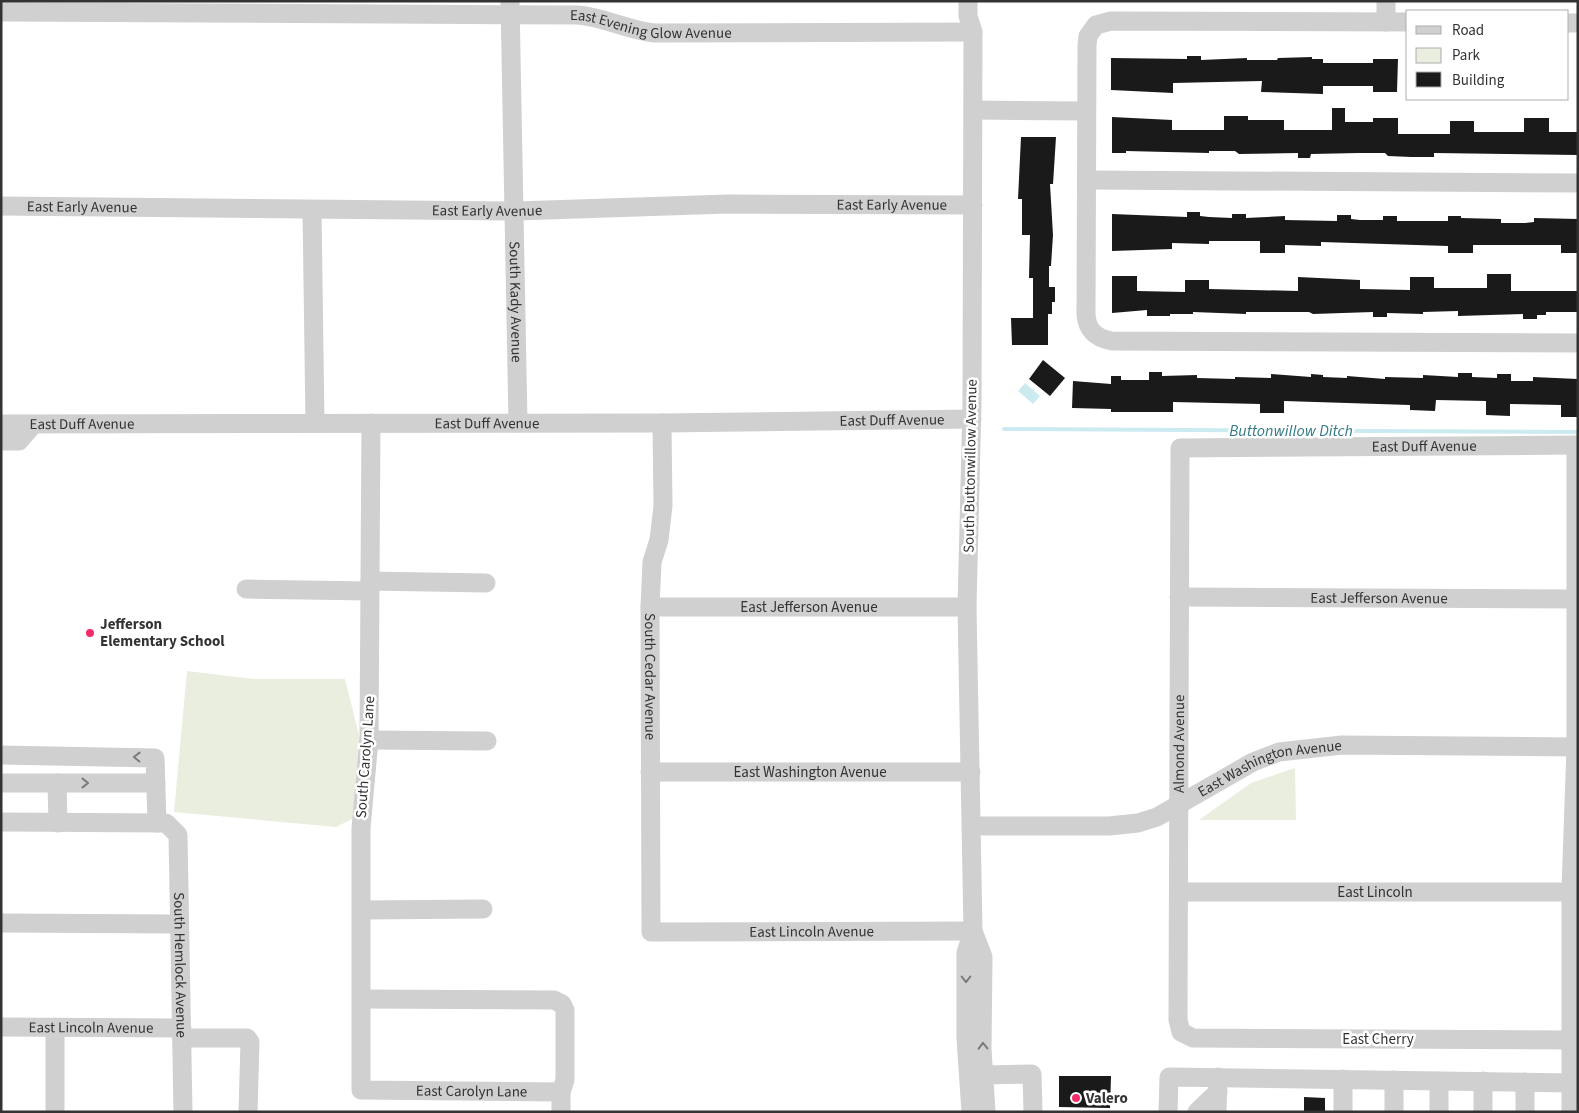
<svg xmlns="http://www.w3.org/2000/svg" width="1579" height="1113" viewBox="0 0 1579 1113" font-family="'Source Sans 3',sans-serif">
<rect width="100%" height="100%" fill="#fff"/>
<g fill="#e9eede">
<polygon points="187,671 254,679 345,679 368,771 360,815 336,827 174,812"/>
<polygon points="1295,768 1296,820 1199,820 1251,783"/>
</g>
<polygon fill="#ccebf0" points="1025,383 1040,396 1033,404 1018,391"/>
<g fill="none" stroke-linecap="round" stroke-linejoin="round">
<polyline stroke="#ccebf0" stroke-width="4" points="1004,429 1578,432"/>
</g>
<g fill="#1a1a1a">
<polygon points="1187,56 1201,56 1201,60 1247,58 1247,60 1277,60 1278,58 1312,57 1312,59 1323,59 1323,63 1373,63 1373,59 1398,59 1397,92 1373,92 1373,86 1323,86 1323,94 1261,92 1262,81 1173,83 1173,93 1111,90 1111,58 1187,59"/>
<polygon points="1332,108 1345,108 1345,122 1373,122 1373,118 1398,118 1398,134 1450,134 1450,121 1474,121 1474,132 1524,132 1524,118 1549,118 1549,132 1578,132 1578,155 1434,153 1434,157 1411,157 1388,156 1385,153 1359,153 1311,154 1310,158 1298,158 1298,153 1239,154 1235,151 1209,151 1209,153 1126,151 1126,153 1112,153 1112,117 1172,120 1172,130 1224,130 1224,116 1248,116 1248,120 1284,120 1284,130 1332,130"/>
<polygon points="1021,137 1056,137 1053,184 1050,184 1053,235 1051,266 1049,266 1049,287 1055,287 1055,302 1052,302 1052,314 1048,314 1048,345 1012,345 1011,318 1033,318 1033,278 1029,278 1030,235 1022,235 1022,199 1018,199"/>
<polygon points="1187,212 1200,212 1200,216 1209,217 1232,218 1232,214 1246,214 1246,218 1285,216 1285,220 1337,221 1337,215 1351,215 1351,219 1360,220 1383,220 1383,216 1397,216 1397,221 1448,221 1448,216 1461,216 1461,218 1501,219 1501,223 1525,223 1534,222 1534,218 1578,219 1578,253 1561,253 1561,245 1473,245 1473,253 1448,253 1448,246 1321,242 1321,246 1285,245 1285,253 1260,253 1260,241 1209,241 1209,244 1172,243 1172,249 1112,251 1112,214 1187,217"/>
<polygon points="1487,274 1511,274 1511,291 1578,291 1578,312 1546,312 1546,315 1537,315 1537,319 1523,319 1523,314 1458,316 1458,311 1423,312 1423,314 1387,313 1387,317 1373,317 1373,312 1313,314 1309,312 1246,312 1246,314 1193,312 1193,314 1170,314 1170,316 1147,316 1147,310 1112,313 1112,276 1137,276 1137,291 1185,292 1185,280 1209,280 1209,289 1298,291 1298,277 1360,280 1360,289 1410,290 1410,277 1434,277 1434,288 1487,288"/>
<polygon points="1043,360 1065,378 1050,396 1029,379"/>
<polygon points="1149,372 1162,372 1162,376 1197,375 1197,378 1235,379 1235,377 1271,378 1271,374 1311,377 1311,374 1323,375 1323,377 1347,378 1347,376 1385,379 1385,377 1423,378 1423,375 1458,377 1458,373 1472,373 1472,377 1497,378 1497,374 1511,374 1511,381 1533,381 1533,377 1578,379 1578,417 1561,417 1561,405 1510,404 1510,416 1486,415 1486,401 1436,400 1435,411 1410,410 1410,405 1284,401 1284,413 1260,413 1260,404 1173,402 1173,412 1111,412 1111,409 1072,408 1073,381 1111,384 1111,376 1121,376 1121,380 1149,380"/>
<polygon points="1059,1076 1111,1076 1110,1108 1059,1107"/>
<polygon points="1304,1097 1325,1098 1325,1112 1304,1112"/>
</g>
<g fill="none" stroke-linecap="round" stroke-linejoin="round">
<g stroke="#d0d0d0" stroke-width="19">
<polyline points="968,1 968,16 973,32 972,404 967,607 973,931 966,953 966,1038 971,1112"/>
<polyline points="1386,1 1386,22"/>
<path id="s1" d="M 510,2 L 518,423"/>
<path id="s2" d="M 1,12 L 578,15 C 604,17 627,30 654,33 L 973,32"/>
<path d="M 1408,22 L 1111,21 L 1096,25 L 1088,36 L 1087,45 L 1086,314 C 1087,331 1096,338 1112,341 L 1578,343"/>
<polyline points="1568,23 1578,23"/>
<polyline points="973,110 1086,111"/>
<polyline points="1087,180 1578,183"/>
<path id="s3" d="M 1,206 L 516,211 L 728,204 L 973,205"/>
<polyline points="312,210 315,423"/>
<path id="s4" d="M 371,423 L 369,740 L 361,828 L 361,1090 L 561,1092 L 561,1112"/>
<path id="s5" d="M 662,423 L 663,506 L 659,540 L 652,562 L 650,607 L 651,932 L 973,931"/>
<path id="s6" d="M 1,424 L 662,423 L 972,419"/>
<polyline points="1,441 19,441 33,425"/>
<polyline points="370,581 486,583"/>
<polyline points="246,589 370,591"/>
<path id="s7" d="M 1179,597 L 1578,599"/>
<path id="s8" d="M 650,607 L 967,607"/>
<polyline points="369,740 487,741"/>
<polyline points="1,755 155,758 157,823"/>
<path id="s9" d="M 650,772 L 971,772"/>
<polyline points="1,783 156,783"/>
<polyline points="57,783 58,823"/>
<path id="s10" d="M 1,822 L 166,823 L 178,835 L 183,1112"/>
<path id="s11" d="M 972,826 L 1109,826 L 1138,823 L 1157,817 L 1253,762 L 1279,752 L 1342,745 L 1578,747"/>
<path id="s12" d="M 1179,892 L 1571,892"/>
<polyline points="362,910 483,909"/>
<polyline points="1,923 179,924"/>
<polyline points="973,931 983,957 982,1049 986,1112"/>
<polyline points="362,999 554,1000 562,1004 565,1010 565,1080 561,1092"/>
<path id="s13" d="M 1,1027 L 182,1028"/>
<polyline points="55,1027 55,1110"/>
<polyline points="182,1038 247,1038 250,1042 248,1112"/>
<path id="s14" d="M 1571,1040 L 1193,1038 L 1181,1032 L 1178,1020 L 1180,448 L 1578,445"/>
<polyline points="984,1075 1032,1074 1033,1112"/>
<polyline points="1525,1082 1525,1112"/>
<polyline points="1168,1112 1169,1077 1571,1083"/>
<polyline points="1197,1112 1218,1092"/>
<polyline points="1217,1112 1218,1077"/>
<polyline points="1343,1112 1343,1079"/>
<polyline points="1394,1112 1394,1080"/>
<polyline points="1439,1112 1439,1081"/>
<polyline points="1483,1112 1483,1081"/>
<polyline points="1571,1112 1571,889 1576,747 1576,445"/>
</g>
</g>
<defs><path id="oneway-chevron" d="M-2-3.5L2.5 0L-2 3.5" fill="none" stroke-width="1.6" stroke-linecap="round" stroke-linejoin="round" transform="scale(1.25)"/></defs>
<g stroke="#7a7a7a">
<use href="#oneway-chevron" transform="translate(137 757) rotate(-179)"/>
<use href="#oneway-chevron" transform="translate(85 783)"/>
<use href="#oneway-chevron" transform="translate(966 979) rotate(90)"/>
<use href="#oneway-chevron" transform="translate(983 1046) rotate(-91)"/>
</g>
<g fill="#f32c69" stroke="#fff" stroke-width="2">
<circle cx="90" cy="633" r="5"/>
<circle cx="1076" cy="1098" r="5"/>
</g>
<g text-anchor="middle" stroke-width="5" stroke-linejoin="round" paint-order="stroke">
<g font-size="15" fill="#333" stroke="#fff">
<text dy="5" stroke="none"><textPath href="#s2" startOffset="651">East Evening Glow Avenue</textPath></text>
<text dy="5" stroke="none"><textPath href="#s3" startOffset="891">East Early Avenue</textPath></text>
<text dy="5" stroke="none"><textPath href="#s3" startOffset="81">East Early Avenue</textPath></text>
<text dy="5" stroke="none"><textPath href="#s3" startOffset="486">East Early Avenue</textPath></text>
<text dy="5" stroke="none"><textPath href="#s1" startOffset="300">South Kady Avenue</textPath></text>
<text dy="5" stroke="none"><textPath href="#s6" startOffset="891">East Duff Avenue</textPath></text>
<text dy="5" stroke="none"><textPath href="#s6" startOffset="486">East Duff Avenue</textPath></text>
<text dy="5" stroke="none"><textPath href="#s6" startOffset="81">East Duff Avenue</textPath></text>
<text dy="5" stroke="none"><textPath href="#s14" startOffset="1220">East Duff Avenue</textPath></text>
<text transform="translate(970 466) rotate(-89)" y="5">South Buttonwillow Avenue</text>
<text dy="5" stroke="none"><textPath href="#s7" startOffset="200">East Jefferson Avenue</textPath></text>
<text dy="5" stroke="none"><textPath href="#s8" startOffset="159">East Jefferson Avenue</textPath></text>
<text dy="5" stroke="none"><textPath href="#s5" startOffset="255">South Cedar Avenue</textPath></text>
<text dy="5" stroke="none"><textPath href="#s14" startOffset="680">Almond Avenue</textPath></text>
<text transform="translate(365 757) rotate(-86)" y="5">South Carolyn Lane</text>
<text dy="5" stroke="none"><textPath href="#s11" startOffset="311">East Washington Avenue</textPath></text>
<text dy="5" stroke="none"><textPath href="#s9" startOffset="160">East Washington Avenue</textPath></text>
<text dy="5" stroke="none"><textPath href="#s12" startOffset="196">East Lincoln</textPath></text>
<text dy="5" stroke="none"><textPath href="#s5" startOffset="671">East Lincoln Avenue</textPath></text>
<text dy="5" stroke="none"><textPath href="#s10" startOffset="312">South Hemlock Avenue</textPath></text>
<text dy="5" stroke="none"><textPath href="#s13" startOffset="90">East Lincoln Avenue</textPath></text>
<text x="1378" y="1044">East Cherry</text>
<text dy="5" stroke="none"><textPath href="#s4" startOffset="778">East Carolyn Lane</textPath></text>
</g>
<g font-size="15" font-weight="bold" fill="#333" stroke="#fff" text-anchor="start">
<text x="100" y="629">Jefferson<tspan x="100" dy="17">Elementary School</tspan></text>
<text x="1086" y="1103">Valero</text>
</g>
<g font-size="16" font-style="italic" fill="#327b88" stroke="#fff">
<text x="1291" y="436">Buttonwillow Ditch</text>
</g>
</g>
<rect width="1579" height="1113" fill="none" stroke="#333333" stroke-width="5"/>
<rect x="1406" y="10" width="162" height="90" fill="#ffffff" stroke="#adadad"/>
<rect x="1416" y="26" width="25" height="8" fill="#d0d0d0" stroke="#adadad"/>
<text x="1452" y="35" font-size="15" fill="#333333">Road</text>
<rect x="1416" y="48" width="25" height="15" fill="#e9eede" stroke="#adadad"/>
<text x="1452" y="60" font-size="15" fill="#333333">Park</text>
<rect x="1416" y="72" width="25" height="15" fill="#1a1a1a" stroke="#adadad"/>
<text x="1452" y="85" font-size="15" fill="#333333">Building</text>
</svg>
